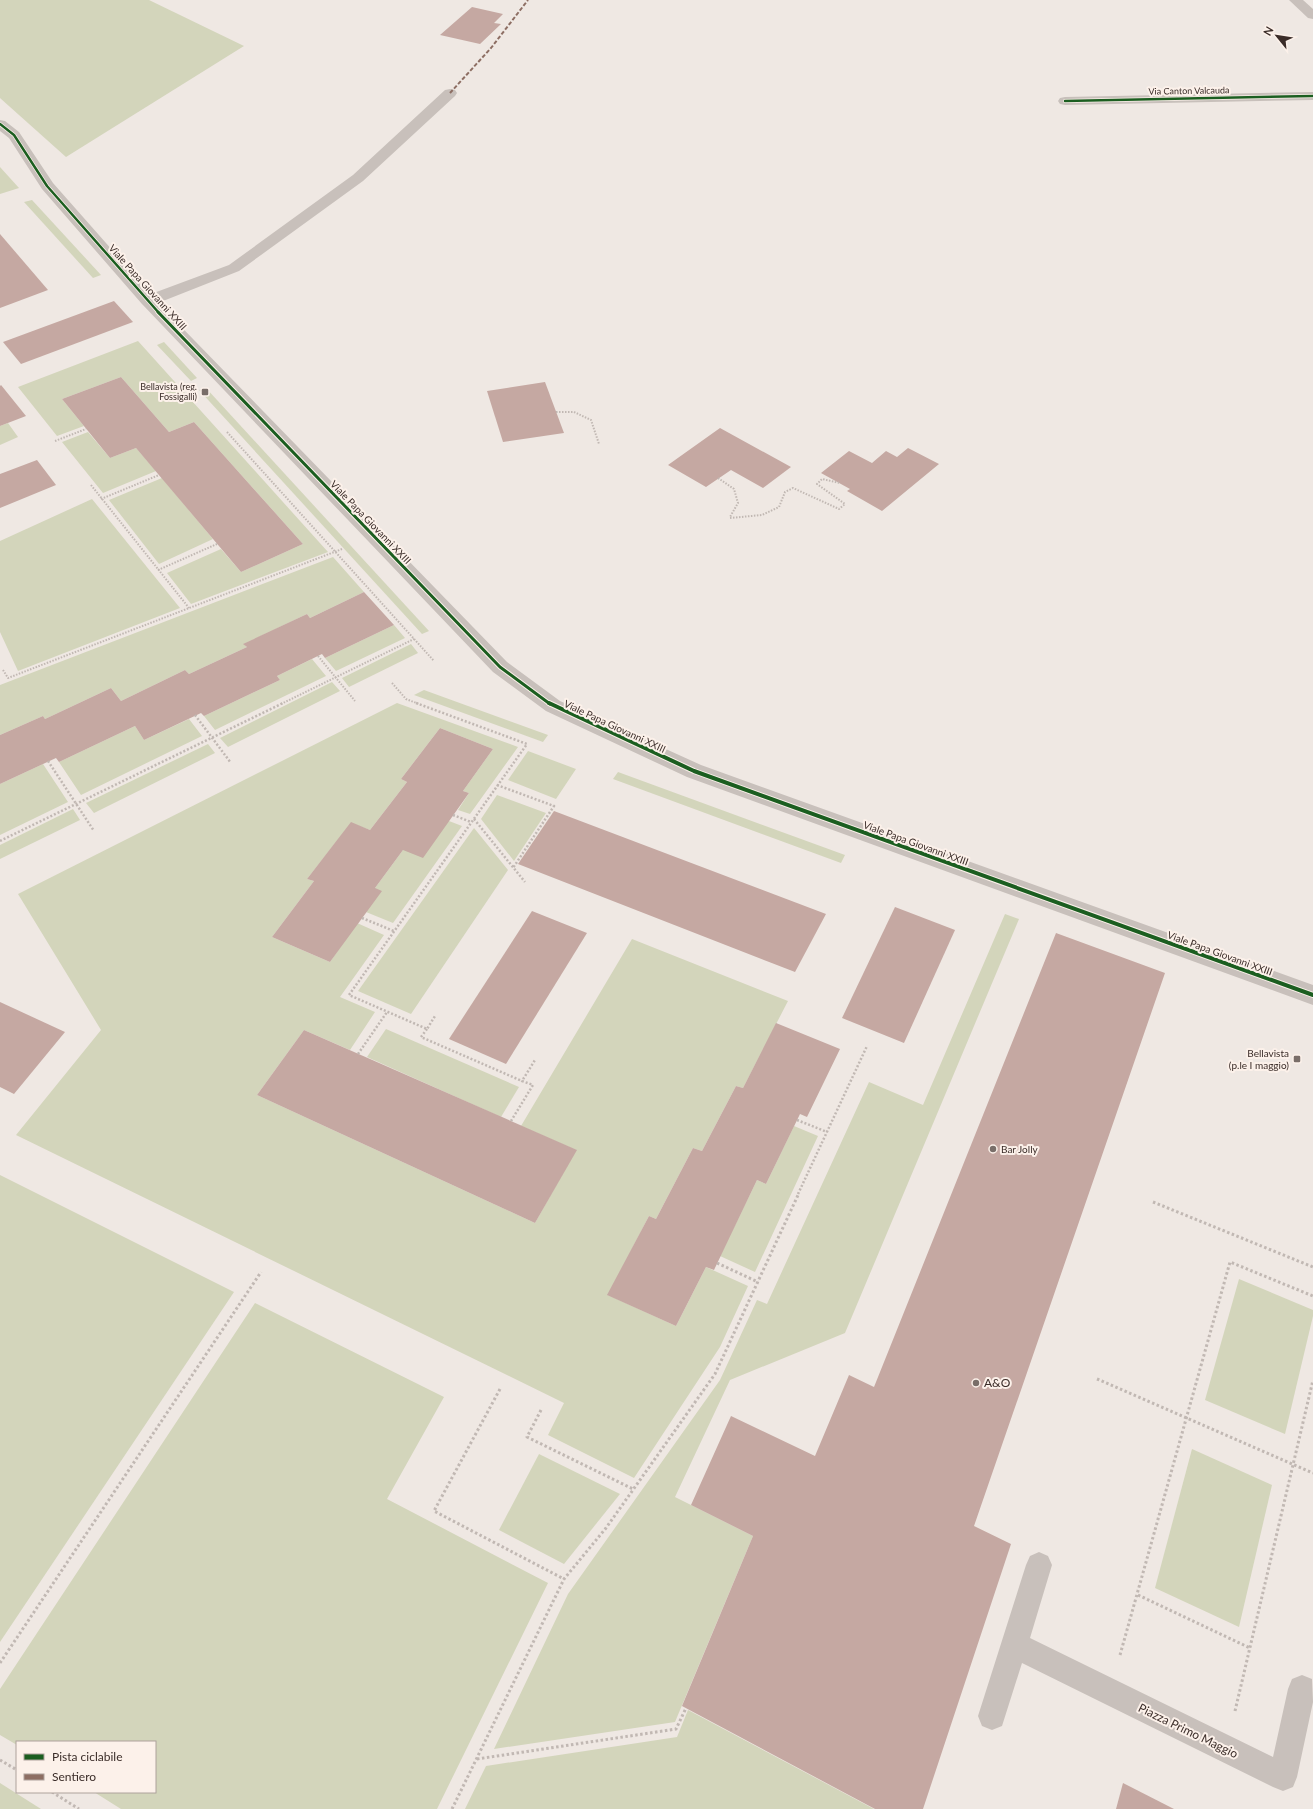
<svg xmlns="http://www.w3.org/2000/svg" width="1313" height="1809" viewBox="0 0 1313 1809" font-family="Lato,sans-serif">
<rect width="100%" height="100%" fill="#efe8e3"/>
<g fill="#d3d5bb">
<polygon points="0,0 149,0 244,46 66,157 0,98"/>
<polygon points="0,167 19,188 0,194"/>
<polygon points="32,200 101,275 93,278 24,202"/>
<polygon points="138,341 328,552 191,604 167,573 221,549 241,572 303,544 194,422 169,432 121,377 62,399 84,426 57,436 18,387"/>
<polygon points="164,342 197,378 191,381 157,345"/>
<polygon points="206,388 429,631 422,634 199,390"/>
<polygon points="8,423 18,437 0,445 0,426"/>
<polygon points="88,432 110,458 136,448 156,471 103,493 62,442"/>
<polygon points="162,478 213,539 159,564 109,500"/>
<polygon points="92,499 180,608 18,671 0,632 0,541"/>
<polygon points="333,557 364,592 310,618 307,614 244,644 247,647 189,674 185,670 121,701 111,688 45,719 43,716 0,735 0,685"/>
<polygon points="394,625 405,638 336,671 325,658"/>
<polygon points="411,644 418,653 349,687 342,678"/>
<polygon points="312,659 326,676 215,730 204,716 280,680 277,676"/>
<polygon points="332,682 340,691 228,747 220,738"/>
<polygon points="424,690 548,735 543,742 414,695"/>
<polygon points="397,703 518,747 470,814 458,810 469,793 463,791 493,749 440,728 401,779 407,782 370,830 351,823 307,879 314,881 272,937 330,962 357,923 384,935 340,997 375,1012 350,1050 304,1030 257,1095 535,1223 576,1150 521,1126 632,939 788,1001 743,1088 736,1086 702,1151 693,1148 656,1219 649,1216 608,1295 676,1326 706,1267 748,1286 720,1347 634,1478 548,1435 564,1403 16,1135 101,1030 18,894"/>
<polygon points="189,719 202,736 81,795 59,762 135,726 144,740"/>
<polygon points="208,744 215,753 94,813 86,803"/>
<polygon points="528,751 576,769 556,799 508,780"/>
<polygon points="43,764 68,802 0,835 0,784"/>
<polygon points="618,772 845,855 841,863 613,779"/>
<polygon points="497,795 546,813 514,861 481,819"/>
<polygon points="73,809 80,820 0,859 0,845"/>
<polygon points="449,821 462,826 393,923 366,912 375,888 403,850"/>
<polygon points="474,828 508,870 411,1014 358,991"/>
<polygon points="1005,914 1019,919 845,1333 730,1380 675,1497 753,1536 675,1722 494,1749 568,1594 720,1380 757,1300 767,1304 869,1082 923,1105"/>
<polygon points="386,1029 519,1087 501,1117 367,1057"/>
<polygon points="794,1126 818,1136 755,1272 720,1256 757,1180 766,1184"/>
<polygon points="0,1175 234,1292 0,1642"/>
<polygon points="1239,1279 1313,1310 1313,1316 1285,1434 1205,1400"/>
<polygon points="255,1303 444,1397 387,1499 548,1583 437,1809 121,1809 94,1792 155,1792 155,1742 17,1742 17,1745 0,1735 0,1689"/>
<polygon points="1192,1449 1272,1485 1239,1627 1155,1588"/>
<polygon points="539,1454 620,1494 564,1564 499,1530"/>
<polygon points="688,1710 874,1809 465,1809 486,1766 677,1737"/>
<polygon points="0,1783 41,1809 0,1809"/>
</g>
<g fill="#c5a8a2">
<polygon points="472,7 503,14 494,23 501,24 480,44 440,35"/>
<polygon points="0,234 48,290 0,308"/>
<polygon points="114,301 133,322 21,364 3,342"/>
<polygon points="121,377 169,432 194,422 303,544 241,572 136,448 110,458 62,399"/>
<polygon points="545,382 564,433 503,442 487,391"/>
<polygon points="1,385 26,416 0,426 0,386"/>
<polygon points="720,428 791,467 763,488 731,470 706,487 668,465"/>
<polygon points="908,448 939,464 882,511 847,491 850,489 821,473 849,451 872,463 886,451 897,457"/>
<polygon points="37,460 56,485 0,508 0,474"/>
<polygon points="364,592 394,625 325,658 322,654 277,676 280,680 204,716 201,713 144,740 135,726 59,762 56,758 0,784 0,735 43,716 45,719 111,688 121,701 185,670 189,674 247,647 243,644 307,614 310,618"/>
<polygon points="440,728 493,749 463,791 469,793 423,858 403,850 375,888 382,891 330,962 272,937 314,881 307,879 351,822 370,830 407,782 401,779"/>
<polygon points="554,811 826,914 795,972 518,864"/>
<polygon points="895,907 955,930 904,1043 842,1018"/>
<polygon points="532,911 587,933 506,1064 449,1039"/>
<polygon points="1056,933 1165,973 974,1526 1011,1544 923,1809 875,1809 682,1706 753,1536 691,1505 731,1416 815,1456 849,1375 874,1387"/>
<polygon points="0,1002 65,1032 14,1094 0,1087"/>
<polygon points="776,1023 840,1049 807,1117 800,1114 766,1184 757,1180 714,1270 706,1267 676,1326 607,1295 649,1216 656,1219 693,1148 702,1151 736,1086 743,1088"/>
<polygon points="304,1030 577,1150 535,1223 257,1095"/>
<polygon points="1123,1783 1174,1809 1116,1809"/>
</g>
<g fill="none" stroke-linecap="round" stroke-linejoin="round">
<g stroke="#c1b8b3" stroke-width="2" stroke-dasharray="1.5 1.5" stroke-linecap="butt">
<polyline points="556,412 574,412 591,420 599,444"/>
<polyline points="227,432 434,661"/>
<polyline points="55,441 86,429"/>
<polyline points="718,478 734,489 738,503 730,517"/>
<polyline points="91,485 189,608"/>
<polyline points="101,499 159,475"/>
<polyline points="730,518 762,515 779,507 785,492 793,488 839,509 845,504 817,484 822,479 840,483"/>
<polyline points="158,570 217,544"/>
<polyline points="318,656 355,701"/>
<polyline points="3,670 8,678 342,549"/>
<polyline points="392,683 406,699 419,704"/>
<polyline points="281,704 414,639"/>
</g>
<g stroke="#c1b8b3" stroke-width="2.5" stroke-dasharray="2 2" stroke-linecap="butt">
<polyline points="416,703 527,744 349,995 427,1029 435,1016"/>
<polyline points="195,715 231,763"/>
<polyline points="48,761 94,831"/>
<polyline points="497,785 554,806 513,868"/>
<polyline points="453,815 471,822"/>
<polyline points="474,819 525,882"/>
<polyline points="0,841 283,703"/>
<polyline points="362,918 394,931"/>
<polyline points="427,1029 421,1037 522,1081"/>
<polyline points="358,1054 387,1012"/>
<polyline points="797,1120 827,1132"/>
<polyline points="511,1121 533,1085 522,1081 535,1060"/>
<polyline points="798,1194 867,1046"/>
</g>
<g stroke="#c1b8b3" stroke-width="3" stroke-dasharray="2.5 2.5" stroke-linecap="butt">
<polyline points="1153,1202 1313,1267"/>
<polyline points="717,1263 758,1282"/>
<polyline points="1097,1379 1313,1473"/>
<polyline points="500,1389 434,1511 564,1579"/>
<polyline points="541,1410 527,1437 633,1489"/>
<polyline points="1138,1595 1250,1648"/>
<polyline points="1120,1655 1230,1262 1313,1296"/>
<polyline points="0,1663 261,1272"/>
<polyline points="1235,1711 1313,1380"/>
<polyline points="477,1759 676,1729 686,1708"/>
<polyline points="0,1760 17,1770"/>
<polyline points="52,1792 79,1809"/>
<polyline points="452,1809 564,1579 606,1528 715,1374 799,1193"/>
</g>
<polygon fill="#c8c0bb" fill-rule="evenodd" points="1039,1552 1048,1556 1052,1565 1030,1638 1273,1757 1288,1689 1292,1679 1302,1675 1312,1679 1313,1702 1297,1777 1293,1787 1283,1791 1273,1787 1022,1663 1002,1726 992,1730 982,1726 978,1716 1026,1565 1030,1556"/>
<g fill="#c8c0bb" fill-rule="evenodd">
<polygon points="1289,0 1303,0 1313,9 1313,19 1308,18"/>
<polygon points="450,89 455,90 457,93 455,96 363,181 239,271 158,303 507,662 560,701 701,765 1313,985 1313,1005 687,777 546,711 493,672 142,304 42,189 9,138 0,131 0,120 5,121 19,132 53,183 151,294 229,265 353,175 445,90"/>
<polygon points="1313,92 1313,100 1065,105 1060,104 1058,101 1060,98 1065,97"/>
</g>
<polyline stroke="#8d6e63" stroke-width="2" stroke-dasharray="4 2" stroke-linecap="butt" points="450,93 491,48 528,0"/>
<defs>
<g id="cycleway-far2">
<polyline points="1065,101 1313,96"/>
<polyline points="0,124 14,135 47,186 159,313"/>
</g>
<polyline id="cycleway-far1" points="158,312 500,667 550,704"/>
<polyline id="cycleway" points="549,703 694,771 1313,995"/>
</defs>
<use href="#cycleway-far2" stroke="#fcf1ea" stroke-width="4"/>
<use href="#cycleway-far1" stroke="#fcf1ea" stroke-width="5"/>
<use href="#cycleway" stroke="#fcf1ea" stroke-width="6"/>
<use href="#cycleway-far2" stroke="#1b5e20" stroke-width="2.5"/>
<use href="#cycleway-far1" stroke="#1b5e20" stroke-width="3"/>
<use href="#cycleway" stroke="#1b5e20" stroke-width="4"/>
</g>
<g fill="#796e69" stroke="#fcf1ea" stroke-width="1.5">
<rect x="201" y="388" width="8" height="8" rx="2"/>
<rect x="1293" y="1055" width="8" height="8" rx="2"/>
<circle cx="993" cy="1149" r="4"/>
<circle cx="976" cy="1383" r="4"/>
</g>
<g text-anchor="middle" stroke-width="4" stroke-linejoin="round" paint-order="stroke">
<g font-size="9" fill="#3a2c28" stroke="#fcf1ea">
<text transform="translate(1189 91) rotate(-1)" y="3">Via Canton Valcauda</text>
</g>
<g font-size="9" fill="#3a2c28" stroke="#fcf1ea" text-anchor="end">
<text x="197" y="390">Bellavista (reg.<tspan x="197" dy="10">Fossigalli)</tspan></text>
</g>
<g font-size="10" fill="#3a2c28" stroke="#fcf1ea">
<text transform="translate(148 287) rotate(48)" y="4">Viale Papa Giovanni XXIII</text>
<text transform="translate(371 522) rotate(46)" y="4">Viale Papa Giovanni XXIII</text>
<text transform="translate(615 726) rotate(25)" y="4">Viale Papa Giovanni XXIII</text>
<text transform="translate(916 843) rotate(20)" y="4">Viale Papa Giovanni XXIII</text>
<text transform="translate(1220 953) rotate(20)" y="4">Viale Papa Giovanni XXIII</text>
</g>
<g font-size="10" fill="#3a2c28" stroke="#fcf1ea" text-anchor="end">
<text x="1289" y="1057">Bellavista<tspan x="1289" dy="12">(p.le I maggio)</tspan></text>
<text x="1001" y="1153" text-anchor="start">Bar Jolly</text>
</g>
<g font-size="12" fill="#3a2c28" stroke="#fcf1ea" text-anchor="start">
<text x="984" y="1387">A&amp;O</text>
</g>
<g font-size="12" fill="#3a2c28" stroke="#fcf1ea">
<text transform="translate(1188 1731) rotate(26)" y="4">Piazza Primo Maggio</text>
</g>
</g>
<rect x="16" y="1741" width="140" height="52" fill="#fcf1ea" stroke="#aea29c"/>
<rect x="24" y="1754" width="20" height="6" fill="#1b5e20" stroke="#aea29c"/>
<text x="52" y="1761" font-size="12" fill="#3a2c28">Pista ciclabile</text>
<rect x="24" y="1774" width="20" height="6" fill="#8d6e63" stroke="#aea29c"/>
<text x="52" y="1781" font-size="12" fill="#3a2c28">Sentiero</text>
<g transform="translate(1277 36) rotate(300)" stroke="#fcf1ea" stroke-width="3" paint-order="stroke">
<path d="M0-3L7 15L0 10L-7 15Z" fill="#3a2c28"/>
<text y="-6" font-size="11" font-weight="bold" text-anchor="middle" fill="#3a2c28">N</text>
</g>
</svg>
